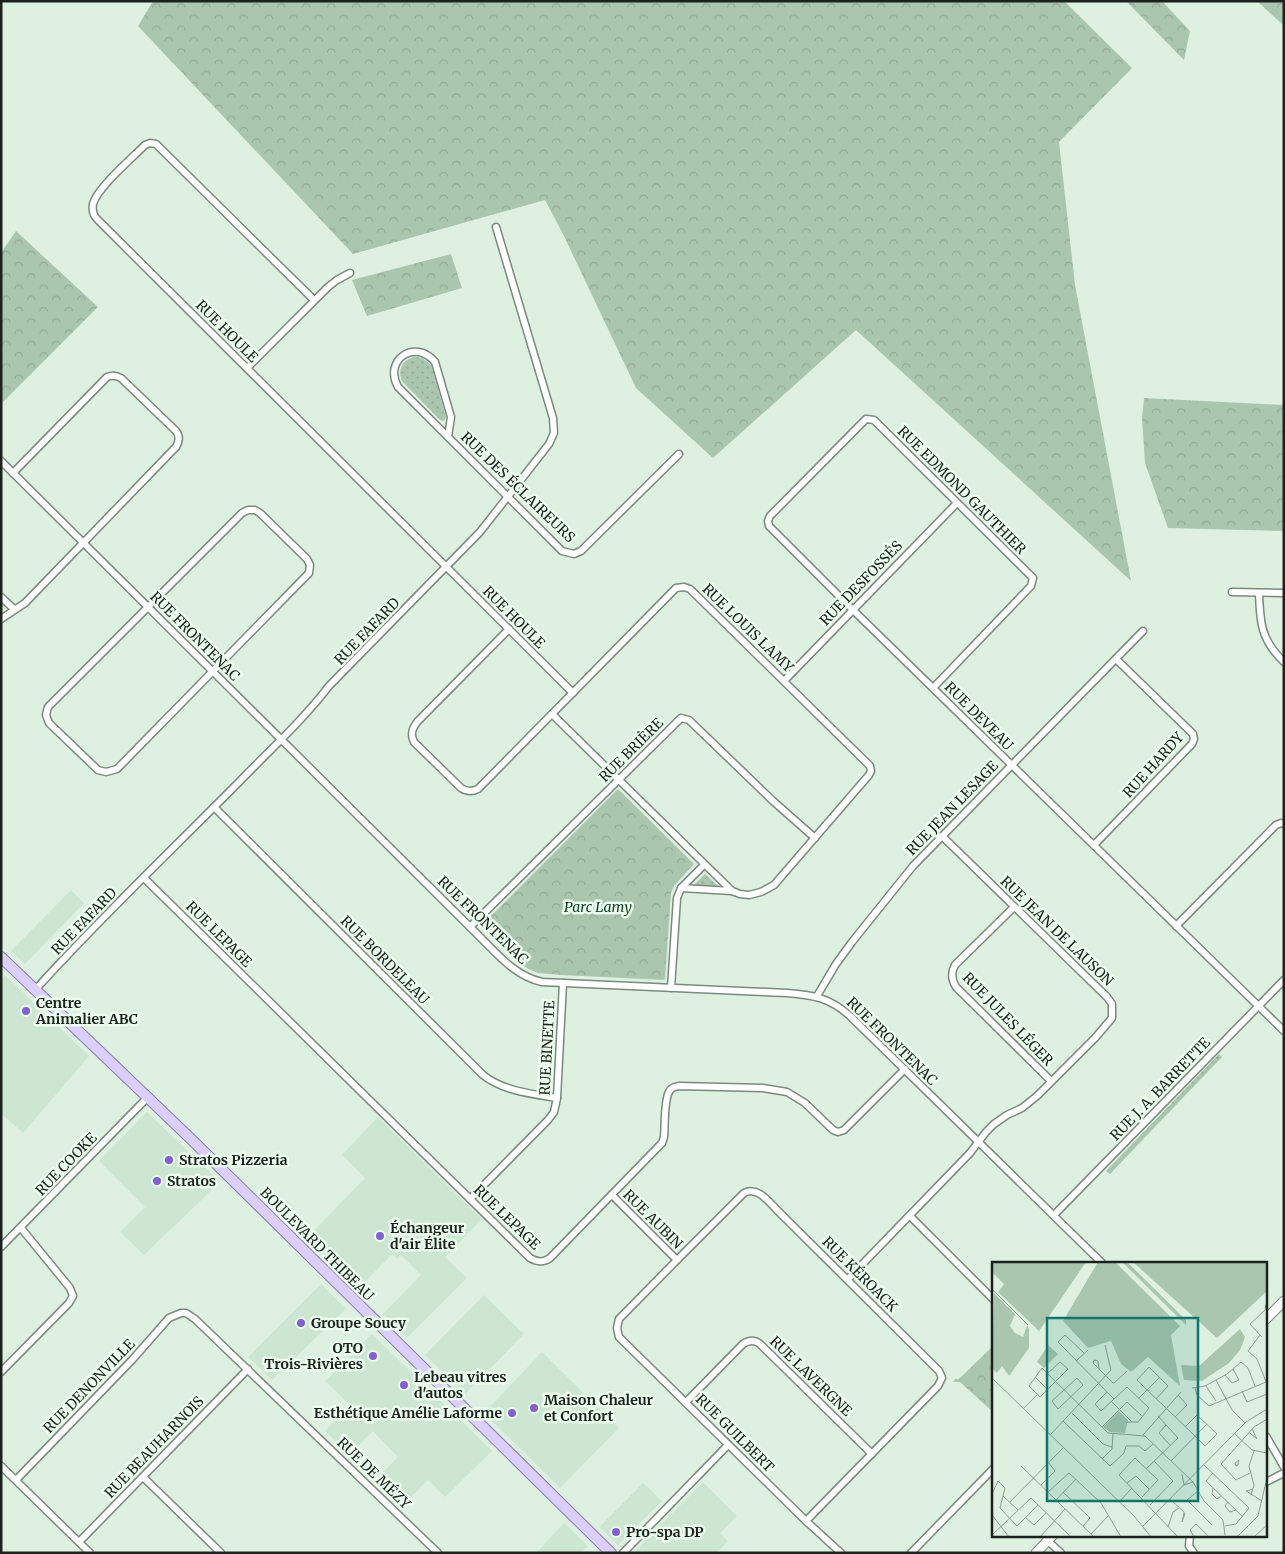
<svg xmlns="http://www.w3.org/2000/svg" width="1285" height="1554" viewBox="0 0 1285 1554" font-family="Merriweather,serif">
<defs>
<pattern id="grass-dots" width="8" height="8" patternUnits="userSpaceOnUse" patternTransform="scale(1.25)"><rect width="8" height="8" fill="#abc6af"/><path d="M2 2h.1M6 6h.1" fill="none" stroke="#93aa96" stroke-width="1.8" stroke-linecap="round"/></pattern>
<pattern id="forest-crowns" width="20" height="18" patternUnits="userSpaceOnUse" patternTransform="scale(1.25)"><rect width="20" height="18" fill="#abc6af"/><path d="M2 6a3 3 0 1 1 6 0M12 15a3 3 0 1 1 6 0" fill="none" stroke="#93aa96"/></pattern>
</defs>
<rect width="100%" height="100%" fill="#def1e1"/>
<g fill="#cde6d1">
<polygon points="71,890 84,903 25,964 11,951"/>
<polygon points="5,975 89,1056 23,1133 1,1113 1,980"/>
<polygon points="147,1112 220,1182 144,1255 120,1232 145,1207 99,1161"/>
<polygon points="378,1117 482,1219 445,1257 467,1278 407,1338 383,1314 421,1275 401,1255 397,1259 392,1254 358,1289 307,1238 365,1178 342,1155"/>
<polygon points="321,1284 346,1309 272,1380 248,1357"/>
<polygon points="484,1295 524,1334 465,1394 425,1355"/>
<polygon points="372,1334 492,1451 445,1497 428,1480 402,1506 375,1480 398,1457 373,1431 349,1455 325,1431 350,1405 325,1381"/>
<polygon points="542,1352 619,1428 560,1488 484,1413"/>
<polygon points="703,1482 737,1516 720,1533 728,1541 717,1553 633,1553"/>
<polygon points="643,1483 662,1501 618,1545 599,1527"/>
<polygon points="564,1523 588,1546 581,1553 536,1553"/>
</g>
<g fill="url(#grass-dots)">
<path d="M 415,357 L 422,358 L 431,365 L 446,417 L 444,421 L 440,420 L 402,381 C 397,369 403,359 415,357 Z"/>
<polygon points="705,874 719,887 693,886"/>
<polygon points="1219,1054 1222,1057 1110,1174 1106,1171"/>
</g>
<g fill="url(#forest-crowns)">
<polygon points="153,1 1064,1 1132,68 1059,142 1075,285 1131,581 856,330 713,458 636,388 563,234 545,200 353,254 138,26"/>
<polygon points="1126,1 1162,1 1190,31 1184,60"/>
<polygon points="1257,1 1284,1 1284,26"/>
<polygon points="16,231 98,307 1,404 1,253"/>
<polygon points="451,254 462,288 367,316 352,280"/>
<polygon points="1144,398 1284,405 1284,531 1168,528 1145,463 1142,418"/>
<polygon points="618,789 694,864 674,886 671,893 665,979 663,980 562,975 538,973 529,969 518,963 482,928 482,925"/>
<polygon points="994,1345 994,1413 960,1382 953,1382 955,1379 959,1379"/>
</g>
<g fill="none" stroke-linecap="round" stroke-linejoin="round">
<defs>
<g id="street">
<path d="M 314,300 L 156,144 L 150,143 L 145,145 C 132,158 97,188 93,204 C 92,210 93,215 97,219 L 573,693"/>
<polyline points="247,368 328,287 337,280 350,273"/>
<path d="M 448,437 L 451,417 L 435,362 C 415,338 383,360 398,387 L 562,551 L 574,554 L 581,551 L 679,454"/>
<path d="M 1,461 L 478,935 C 497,954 515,976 542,982 L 787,993 C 814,995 830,998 850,1016 L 1102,1263"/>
<polygon points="248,510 255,510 260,513 307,559 310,565 309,573 117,769 106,772 98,770 49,723 46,715 48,707 242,513"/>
<polyline points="1232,592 1284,593"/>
<path d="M 1259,593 C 1260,623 1261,640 1284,662"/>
<polyline points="1,597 14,609"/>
<path d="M 1,619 L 25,603 L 176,447 C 179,442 180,436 176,431 L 121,378 C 116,375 112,375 107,377 L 13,473"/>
<path d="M 509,629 L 418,721 C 412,728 410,734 414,742 L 461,788 C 467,792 472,792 478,789 L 676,588 L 684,587 L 690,589 L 870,766 L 871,771 L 869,775 L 774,885 L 761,892 L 749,895 L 740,894 L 732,891 L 681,888"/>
<polyline points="784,681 957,503"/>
<polyline points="933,688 1031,586 1033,578 874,420 866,419 770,516 768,521 769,526 853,610 1284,1031"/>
<polyline points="552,714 732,891"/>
<path d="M 214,807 L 483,1075 C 503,1091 532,1094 557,1098"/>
<polyline points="1094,845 1192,744 1194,739 1193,734 1116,659"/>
<path d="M 144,878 L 530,1258 C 537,1262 543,1263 550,1258 L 662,1143 L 664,1137 C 665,1127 664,1100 669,1092 C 671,1087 675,1087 679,1086 L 763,1088 L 787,1092 L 805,1103 L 833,1130 L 838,1132 L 844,1130 L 905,1069"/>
<path d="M 1014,907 L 955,965 C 951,972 951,979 956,987 L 1051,1081"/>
<polyline points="1176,926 1276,825 1281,823 1284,824"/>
<polyline points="470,927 681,718 689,720 773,801 815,838"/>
<polyline points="671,988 677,898 681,888 704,865"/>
<path d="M 36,989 C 101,917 172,850 241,780 C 271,749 303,720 329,686 L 480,532 L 549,444 L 554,433 L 553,418 L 496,227"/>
<polyline points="817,996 836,964 852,942 913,866 1143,631"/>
<polyline points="612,1195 677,1260"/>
<polyline points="470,1199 548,1120 554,1112 557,1098 563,983"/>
<polyline points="1054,1215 1284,980"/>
<polyline points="910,1216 994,1300"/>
<polyline points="1,1247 148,1097"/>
<polyline points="848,1279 970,1153 986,1132 994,1124 1007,1115 1022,1108 1037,1096 1095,1038 1112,1018 1112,1004 1107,997 942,836"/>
<polyline points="1,1372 69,1303 73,1296 70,1288 21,1228"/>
<path d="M 686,1402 L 743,1344 C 749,1340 755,1340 760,1344 L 872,1454"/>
<polyline points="1266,1436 1284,1467"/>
<polyline points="1,1466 90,1553"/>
<polyline points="143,1477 221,1553"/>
<polyline points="16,1480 132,1360 169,1318 181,1313 186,1313 195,1319 438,1553"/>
<polyline points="1266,1482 1284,1473"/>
<path d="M 806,1521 L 938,1386 L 942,1378 L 939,1371 L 778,1211 C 769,1202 758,1186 744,1193 L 677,1260 L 619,1319 L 617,1328 L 619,1337 L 806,1521 L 841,1553"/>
<polyline points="1190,1535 1189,1546 1194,1553"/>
<polyline points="1048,1541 1061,1553"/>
<polyline points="79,1542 248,1369"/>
<polyline points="623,1553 728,1445"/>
<polyline points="911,1553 994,1468"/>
</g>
<g id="secondary">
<polyline points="1266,1319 1284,1301"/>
<polyline points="1036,1553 1053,1535"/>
</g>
<polyline id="primary" points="1,957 191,1139 611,1553"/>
</defs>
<use href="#street" stroke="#7a8b7d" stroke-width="9"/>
<use href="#secondary" stroke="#7a8b7d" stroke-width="11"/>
<use href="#primary" stroke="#877eaf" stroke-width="12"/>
<use href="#street" stroke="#fff" stroke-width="6"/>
<use href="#secondary" stroke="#fff" stroke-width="9"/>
<use href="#primary" stroke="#dacffe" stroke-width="10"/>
</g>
<g fill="#845ed8" stroke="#ebfeee" stroke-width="2">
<circle cx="26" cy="1011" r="5"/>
<circle cx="169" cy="1160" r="5"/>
<circle cx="157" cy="1181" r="5"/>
<circle cx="380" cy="1236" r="5"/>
<circle cx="301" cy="1323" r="5"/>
<circle cx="373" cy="1356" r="5"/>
<circle cx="404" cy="1385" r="5"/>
<circle cx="534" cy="1408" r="5"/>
<circle cx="512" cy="1413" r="5"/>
<circle cx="616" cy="1532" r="5"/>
</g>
<g text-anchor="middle" stroke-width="5" stroke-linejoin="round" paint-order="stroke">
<g font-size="14" fill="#1c231d" stroke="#ebfeee">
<text transform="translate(227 331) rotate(45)" y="5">RUE HOULE</text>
<text transform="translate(518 487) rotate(44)" y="5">RUE DES ÉCLAIREURS</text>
<text transform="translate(962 490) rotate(45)" y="5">RUE EDMOND GAUTHIER</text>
<text transform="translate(861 583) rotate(-46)" y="5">RUE DESFOSSÉS</text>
<text transform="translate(514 617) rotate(45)" y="5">RUE HOULE</text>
<text transform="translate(748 628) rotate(44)" y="5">RUE LOUIS LAMY</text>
<text transform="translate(367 631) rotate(-46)" y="5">RUE FAFARD</text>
<text transform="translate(195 636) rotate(45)" y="5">RUE FRONTENAC</text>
<text transform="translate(979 716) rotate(45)" y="5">RUE DEVEAU</text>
<text transform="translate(631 750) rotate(-45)" y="5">RUE BRIÈRE</text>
<text transform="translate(1153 765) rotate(-48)" y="5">RUE HARDY</text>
<text transform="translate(952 808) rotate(-46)" y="5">RUE JEAN LESAGE</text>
<text transform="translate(483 920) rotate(44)" y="5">RUE FRONTENAC</text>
<text transform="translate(84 921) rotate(-46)" y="5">RUE FAFARD</text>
<text transform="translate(1057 931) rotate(44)" y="5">RUE JEAN DE LAUSON</text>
<text transform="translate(219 934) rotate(45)" y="5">RUE LEPAGE</text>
<text transform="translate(385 960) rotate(45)" y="5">RUE BORDELEAU</text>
<text transform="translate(1008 1019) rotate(46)" y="5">RUE JULES LÉGER</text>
<text transform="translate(892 1041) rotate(44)" y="5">RUE FRONTENAC</text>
<text transform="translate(547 1048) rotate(-87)" y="5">RUE BINETTE</text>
<text transform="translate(1160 1089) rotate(-46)" y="5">RUE J. A. BARRETTE</text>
<text transform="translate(66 1164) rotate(-46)" y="5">RUE COOKE</text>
<text transform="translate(507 1217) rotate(44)" y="5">RUE LEPAGE</text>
<text transform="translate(653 1219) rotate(45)" y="5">RUE AUBIN</text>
<text transform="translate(317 1244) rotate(45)" y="5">BOULEVARD THIBEAU</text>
<text transform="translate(860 1274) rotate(45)" y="5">RUE KÉROACK</text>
<text transform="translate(811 1376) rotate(44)" y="5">RUE LAVERGNE</text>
<text transform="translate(89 1386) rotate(-46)" y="5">RUE DENONVILLE</text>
<text transform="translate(735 1433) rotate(45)" y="5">RUE GUILBERT</text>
<text transform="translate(154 1447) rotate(-46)" y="5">RUE BEAUHARNOIS</text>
<text transform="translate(374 1473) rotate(44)" y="5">RUE DE MÉZY</text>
</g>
<g font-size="14" font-style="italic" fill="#083f1b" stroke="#ebfeee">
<text x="598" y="912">Parc Lamy</text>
</g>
<g font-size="14" font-weight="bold" fill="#1c231d" stroke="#ebfeee" text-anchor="start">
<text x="36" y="1008">Centre<tspan x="36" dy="16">Animalier ABC</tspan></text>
<text x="179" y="1165">Stratos Pizzeria</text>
<text x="167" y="1186">Stratos</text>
<text x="390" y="1233">Échangeur<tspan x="390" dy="16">d'air Élite</tspan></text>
<text x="311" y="1328">Groupe Soucy</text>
<text x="363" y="1353" text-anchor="end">OTO<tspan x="363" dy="16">Trois-Rivières</tspan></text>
<text x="414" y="1382">Lebeau vitres<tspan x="414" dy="16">d'autos</tspan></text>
<text x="544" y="1405">Maison Chaleur<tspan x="544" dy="16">et Confort</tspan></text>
<text x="502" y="1418" text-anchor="end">Esthétique Amélie Laforme</text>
<text x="626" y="1537">Pro-spa DP</text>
</g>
</g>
<g transform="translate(992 1262)">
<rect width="275" height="275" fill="#def1e1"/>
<path d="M 0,0 L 94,0 L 47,69 L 6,30 L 12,22 L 0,10 ZM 106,0 L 123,0 L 188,64 L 179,73 L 188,124 L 156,95 L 139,110 L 129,102 L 119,79 L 96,86 L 71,59 ZM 130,0 L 135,0 L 194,58 L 194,63 ZM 141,0 L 275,0 L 275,29 L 225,76 ZM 2,31 L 23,52 L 18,64 L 23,71 L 31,75 L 35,63 L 37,67 L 37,86 L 17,114 L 10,104 L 5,111 L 0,106 ZM 248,67 L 253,75 L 248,88 L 237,101 L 210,119 L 192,118 L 189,103 L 207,104 ZM 56,83 L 66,92 L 52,106 L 45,100 ZM 127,149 L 136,158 L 133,171 L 118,170 L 111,165 Z" fill="#abc6af"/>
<path fill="none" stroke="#909f93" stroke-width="1" d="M 0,27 L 36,63M 268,73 L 256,89 L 265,97 L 275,122M 270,75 L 258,62 L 273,48 L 274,42M 92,91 L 73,73 L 66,80 L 122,137M 84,99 L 96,88M 107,107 L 106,99 L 102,98 L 101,101 L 121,121 L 122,121 L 135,109M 233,113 L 240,121 L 247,118 L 241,107M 43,115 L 56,128M 0,116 L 143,255 L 159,275M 85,116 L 91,123 L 66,147 L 60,139 ZM 224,118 L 240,148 L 253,161M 214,124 L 224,139M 200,126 L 213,124 L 235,112 L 249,100 L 256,106 L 263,124M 203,126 L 205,133 L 217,144 L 274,120M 250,129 L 255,140 L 275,132M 115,130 L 103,142 L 109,149 L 135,125 L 157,146 L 146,160 L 135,160M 48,135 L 37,124 L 50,106 L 116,171 L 153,174 L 201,220 L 212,239 L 231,258 L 233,273M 48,135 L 76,107 L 68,100 L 56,111M 147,136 L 167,116M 164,137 L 176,124 L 157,105 L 145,118 L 155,128 L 174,146 L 203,174 L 213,184 L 225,172 L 205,153 L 193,165M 120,140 L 140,160M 32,146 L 45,133M 80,151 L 111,182 L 120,185M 183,155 L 195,143 L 186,133M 71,159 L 118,204 L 132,191 L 134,184 L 147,184 L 153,189 L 161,182M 174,163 L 167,171 L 178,183M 110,165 L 135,140 L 150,154M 258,171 L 265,177 L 260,167M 59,172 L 119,108 L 113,83M 243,172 L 260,188 L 275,191M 151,173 L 189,130M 110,197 L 120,187 L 121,172M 247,198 L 246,203 L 244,204 L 243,201 ZM 179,199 L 215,162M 212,203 L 257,246 L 244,262 L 233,264M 29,204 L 102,275M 154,207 L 186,176 L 166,154M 221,211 L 214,219 L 251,255M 258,211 L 244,218 L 229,202 L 262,165 L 275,157M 190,212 L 192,223 L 201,220M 135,221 L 144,214 L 157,227M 49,223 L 63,209 L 57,201M 221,226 L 220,232 L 225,237 L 229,234M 261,227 L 254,229 L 270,239M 206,229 L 195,238 L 220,263M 56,230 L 77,211 L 109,241 L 129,275M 71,230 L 98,256 L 91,264M 0,232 L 6,219 L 13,226 L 8,246 L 25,264 L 46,243M 259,233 L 262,223 L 257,204 L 262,189M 11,234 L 26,248M 150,235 L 166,218 L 143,196 L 127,213 L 186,275M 178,237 L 191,249 L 193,252 L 190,260 L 192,251M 64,238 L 84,217M 18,240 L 71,186M 127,240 L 140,226M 236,240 L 233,244 L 238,250 L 244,248M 158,243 L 181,219 L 162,199M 0,253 L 17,275M 34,256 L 42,263 L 54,251M 151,264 L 254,160 L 275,147M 176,265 L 181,250 L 187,246M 99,272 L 116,254M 0,273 L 39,236 L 79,275M 48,275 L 73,247M 202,275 L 198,268 L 204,262 L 217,275M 245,275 L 266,254 L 275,216M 262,275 L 275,263"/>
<path fill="#0f766e" fill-opacity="0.15" stroke="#0f766e" stroke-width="2.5" d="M 55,56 L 206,56 L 206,239 L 55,239 Z"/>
<rect width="275" height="275" fill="none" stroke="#1c231d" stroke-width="2.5"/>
</g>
<rect width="1285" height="1554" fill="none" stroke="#1c231d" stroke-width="5"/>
</svg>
